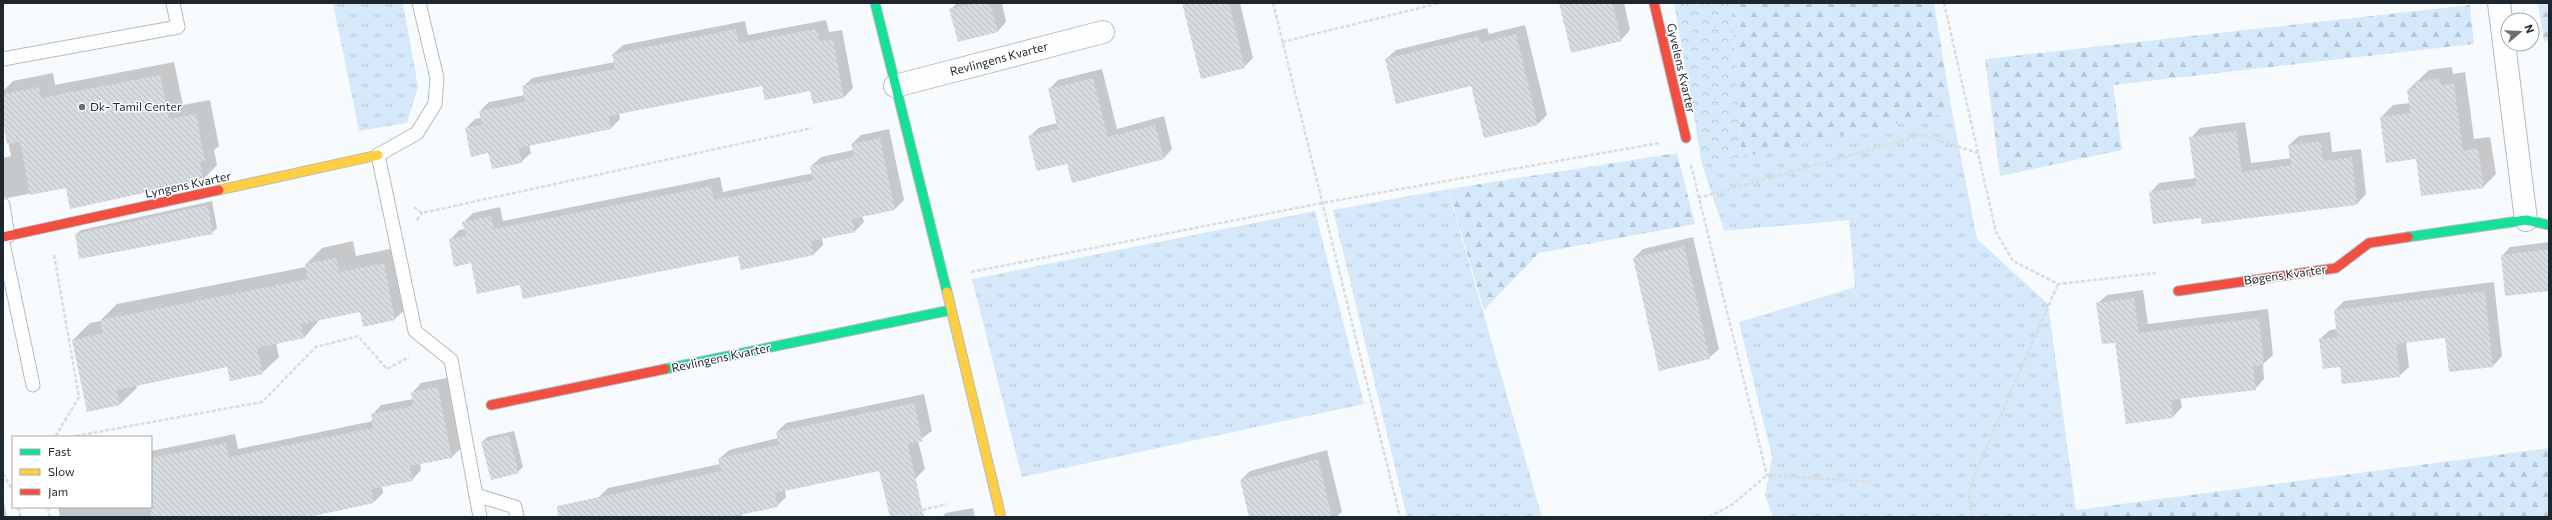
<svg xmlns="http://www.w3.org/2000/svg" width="2552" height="520" viewBox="0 0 2552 520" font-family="Commissioner,sans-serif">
<defs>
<pattern id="grass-tufts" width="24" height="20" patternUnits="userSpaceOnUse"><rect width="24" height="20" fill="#d5e9fa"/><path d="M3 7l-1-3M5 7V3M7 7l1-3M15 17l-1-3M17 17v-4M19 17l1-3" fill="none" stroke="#b6c8d7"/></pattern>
<pattern id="forest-firs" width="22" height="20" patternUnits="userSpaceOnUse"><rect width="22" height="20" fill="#d5e9fa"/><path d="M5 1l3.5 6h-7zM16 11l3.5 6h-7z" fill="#b6c8d7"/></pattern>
<pattern id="park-crowns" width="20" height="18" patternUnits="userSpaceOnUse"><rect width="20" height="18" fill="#d5e9fa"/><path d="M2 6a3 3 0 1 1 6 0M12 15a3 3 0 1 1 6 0" fill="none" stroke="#b6c8d7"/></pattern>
<pattern id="building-back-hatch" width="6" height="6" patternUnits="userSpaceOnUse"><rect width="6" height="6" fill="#d7dce1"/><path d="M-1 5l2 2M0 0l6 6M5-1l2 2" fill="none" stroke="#b8bdc1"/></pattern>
</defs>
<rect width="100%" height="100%" fill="#f8fbfd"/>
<g fill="url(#grass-tufts)">
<polygon points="333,3 403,3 418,87 407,123 359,131"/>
<polygon points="1952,112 1977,239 2048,304 2076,510 2038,517 1773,517 1765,496 1772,457 1739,322 1855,287 1849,220 1724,231 1702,164"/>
<polygon points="1448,189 1448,190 1542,517 1407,517 1333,210"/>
<polygon points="1315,211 1364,404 1022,477 972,279"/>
</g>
<g fill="url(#forest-firs)">
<polygon points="1732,3 1934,3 1952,112 1741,157"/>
<polygon points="2538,3 2549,3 2549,40 2544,41"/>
<polygon points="2470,5 2474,44 2113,85 2122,150 2000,176 1985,59"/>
<polygon points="1677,153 1695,224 1539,253 1484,310 1448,189"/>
<polygon points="2549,448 2549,517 2038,517 2076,510"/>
</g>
<polygon fill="url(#park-crowns)" points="1674,3 1732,3 1741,157 1702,164"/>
<g fill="#0003">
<polygon points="957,3 1002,3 1006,22 997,32 950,10"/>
<polygon points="1184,3 1240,3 1253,58 1244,67"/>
<polygon points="1560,3 1624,3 1630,30 1621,40"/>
<polygon points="826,20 829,32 842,30 853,88 844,97 814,103 811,90 763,85 619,113 620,119 611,128 529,145 531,153 521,162 489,152 466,128 475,119 481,118 480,111 489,102 525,95 523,87 532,78 615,62 613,54 623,45 745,21 748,35"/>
<polygon points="1525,25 1547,115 1537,125 1472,84 1386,59 1396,50 1487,28 1489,34"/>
<polygon points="174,62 183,105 210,100 219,146 214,150 217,165 203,180 67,186 8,198 3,197 3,158 11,156 3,117 3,91 13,81 53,73 55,85"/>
<polygon points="2452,67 2453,74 2465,72 2474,139 2490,137 2496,174 2483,187 2417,158 2381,117 2393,105 2410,103 2408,90 2429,70"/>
<polygon points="1102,69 1117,129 1164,116 1172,149 1164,158 1068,162 1029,137 1038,128 1057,123 1049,89 1058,80"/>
<polygon points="2245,122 2251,163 2291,158 2289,145 2299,136 2330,132 2332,152 2361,149 2366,194 2357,204 2202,223 2201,217 2150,193 2159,183 2196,178 2191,138 2200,128"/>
<polygon points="889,129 904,200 895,209 862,216 864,222 854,232 822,238 823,245 814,254 739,254 521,284 471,262 450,240 459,230 465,229 464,222 473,213 500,207 503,221 720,177 723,192 813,173 811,166 821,157 853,150 852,144 861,135"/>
<polygon points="212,201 217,228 212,233 76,234 81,230"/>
<polygon points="1693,237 1719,349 1709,358 1634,258 1643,249"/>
<polygon points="353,241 356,256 400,247 412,303 395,319 364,326 360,311 320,319 304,338 276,343 279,357 262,373 228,366 136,385 137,388 120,404 73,340 90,323 100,321 117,304 306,267 306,264 322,248"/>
<polygon points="2549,242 2549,290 2502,256 2510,247"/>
<polygon points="2494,282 2502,356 2493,366 2450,371 2446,337 2406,342 2409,367 2399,376 2341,366 2320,339 2330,330 2337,329 2335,310 2344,301"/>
<polygon points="2143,290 2148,324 2268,309 2273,355 2263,364 2264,379 2255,389 2180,397 2182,407 2173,417 2116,341 2097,304 2107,295"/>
<polygon points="447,378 461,448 452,457 420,463 421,470 412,480 382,486 383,493 374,502 299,517 60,517 58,507 151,507 151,451 235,434 238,449 373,421 372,415 381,405 413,399 412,393 421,383"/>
<polygon points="924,394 932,431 918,441 925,469 915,479 880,470 785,490 786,497 777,506 742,514 742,517 559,517 600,504 599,497 608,488 720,464 719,459 729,450 778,438 777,432 786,423"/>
<polygon points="514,431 523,467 518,472 482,442 487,437"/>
<polygon points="1327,450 1342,512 1336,517 1250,517 1241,480 1250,471"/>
<polygon points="3,498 7,517 3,517"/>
<polygon points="973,508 975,517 942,517 946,513"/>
</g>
<g fill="url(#building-back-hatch)">
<polygon points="976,3 990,3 998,32 958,42 949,9"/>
<polygon points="1182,3 1229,3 1245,68 1201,79"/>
<polygon points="1559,3 1612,3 1622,41 1571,53"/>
<polygon points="736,29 739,43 816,29 820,41 833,39 844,98 813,104 810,91 765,100 762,86 609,116 611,129 519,148 522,163 492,169 488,153 471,157 465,128 482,125 479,111 525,102 522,86 615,69 612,54"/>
<polygon points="1516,34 1538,125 1484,138 1471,86 1396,104 1385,59 1478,36 1480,43"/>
<polygon points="160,75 169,119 196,114 205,161 200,162 203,180 70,209 66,188 30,195 20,142 7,144 3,122 3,94 39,87 41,98"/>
<polygon points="1093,78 1108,137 1155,125 1164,159 1072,183 1067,164 1037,171 1028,136 1058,129 1048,89"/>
<polygon points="2440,78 2441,85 2454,84 2463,151 2478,148 2484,188 2421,196 2416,159 2386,163 2380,117 2410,113 2407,89 2416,88 2415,82"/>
<polygon points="2236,131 2242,172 2291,165 2288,145 2321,141 2323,161 2352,157 2357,205 2202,224 2201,218 2153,224 2149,192 2196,186 2189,137"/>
<polygon points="880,138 895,210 852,219 855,232 811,241 814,255 741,270 738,256 523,299 520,285 477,294 471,263 454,267 449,239 466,236 462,222 491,216 494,229 711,186 714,200 813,180 810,166 854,157 851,144"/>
<polygon points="208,205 213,234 79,259 75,234"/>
<polygon points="1684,246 1710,359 1659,371 1633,258"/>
<polygon points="2549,249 2549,291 2505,296 2501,255"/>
<polygon points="336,258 339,272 384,263 395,320 363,327 360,312 301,324 304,338 257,348 263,374 230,381 227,367 117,390 120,405 87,412 72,340 102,333 100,320 308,279 305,264"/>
<polygon points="2485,291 2493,367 2449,372 2445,338 2396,344 2400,377 2342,384 2340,367 2323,369 2319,339 2337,337 2334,310"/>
<polygon points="2134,298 2139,333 2259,318 2264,365 2253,366 2256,390 2171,400 2173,418 2126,424 2115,343 2102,344 2096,303"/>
<polygon points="438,387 452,458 410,466 413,481 371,489 374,503 309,517 151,517 151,458 226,443 229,457 373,428 371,414 413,406 411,392"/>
<polygon points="914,403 923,441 908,444 924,517 890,517 879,471 775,493 778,507 730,517 558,517 557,506 721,471 718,458 779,445 776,432"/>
<polygon points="509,435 519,473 491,480 481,442"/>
<polygon points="1318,459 1332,517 1249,517 1240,480"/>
</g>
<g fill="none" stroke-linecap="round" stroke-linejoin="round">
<defs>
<g id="lane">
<polyline points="419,3 437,78 435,104 417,133 378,155 415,331 451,360 480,517"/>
<polyline points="3,59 178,27 173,3"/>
<polyline points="3,205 8,236"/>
<polyline points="3,243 33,385"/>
<polyline points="476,495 515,507 517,517"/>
</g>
<g id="street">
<polyline points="2499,3 2526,220"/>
<polyline points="895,86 1103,32"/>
</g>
<g id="fast">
<polyline points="875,3 947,292"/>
<polyline points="2408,237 2526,220 2549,225"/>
<polyline points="665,369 951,310"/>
</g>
<g id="slow">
<polyline points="219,190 378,155"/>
<polyline points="947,292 1001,517"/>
</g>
<g id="jam">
<polyline points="1654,3 1686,138"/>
<polyline points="3,237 219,190"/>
<polyline points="2178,291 2336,268 2369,243 2408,237"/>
<polyline points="491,405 665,369"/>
</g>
</defs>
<use href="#lane" stroke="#b5bbbf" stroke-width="15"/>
<use href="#street" stroke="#b5bbbf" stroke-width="24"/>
<use href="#fast" stroke="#b5bbbf" stroke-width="11"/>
<use href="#slow" stroke="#b5bbbf" stroke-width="11"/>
<use href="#jam" stroke="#b5bbbf" stroke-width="11"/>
<g stroke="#dbdcdd" stroke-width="2.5" stroke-dasharray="4 2" stroke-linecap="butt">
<polyline points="1273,3 1400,517"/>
<polyline points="1944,3 1996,232 2013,261 2058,284 2156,273"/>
<polyline points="1282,42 1440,3"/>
<polyline points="1691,165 1767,475 1872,482"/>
<polyline points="1698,198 1922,135 1978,153"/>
<polyline points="414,207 422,213 812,128"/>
<polyline points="417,220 422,213"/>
<polyline points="54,255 79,397 55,437"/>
<polyline points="971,272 1322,203 1659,143"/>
<polyline points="70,437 262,402 316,347 358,336 387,369 409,357"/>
<polyline points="3,474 13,491"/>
<polyline points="18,507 21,517"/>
<polyline points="48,507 50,517"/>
<polyline points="893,517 947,504"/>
<polyline points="1709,517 1733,504 1767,475"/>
<polyline points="1972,517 1969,494 1974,476 2058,284"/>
</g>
<use href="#lane" stroke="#fefeff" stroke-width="13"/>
<use href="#street" stroke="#fefeff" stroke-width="22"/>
<use href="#fast" stroke="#16e098" stroke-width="9"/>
<use href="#slow" stroke="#ffcf43" stroke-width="9"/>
<use href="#jam" stroke="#f24e42" stroke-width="9"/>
</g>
<circle fill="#6a7176" stroke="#fff" stroke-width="1.5" cx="82" cy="107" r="4"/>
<g text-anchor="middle" stroke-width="3" stroke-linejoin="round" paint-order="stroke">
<g font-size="12" fill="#1e272e" stroke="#fff">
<text transform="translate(999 59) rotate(-15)" y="4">Revlingens Kvarter</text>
<text transform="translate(1681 68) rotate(77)" y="4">Gyvelens Kvarter</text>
<text transform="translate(188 185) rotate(-12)" y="4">Lyngens Kvarter</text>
<text transform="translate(2285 275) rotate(-8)" y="4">Bøgens Kvarter</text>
<text transform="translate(721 358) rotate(-12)" y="4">Revlingens Kvarter</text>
</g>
<g font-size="12" fill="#1e272e" stroke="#fff" text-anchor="start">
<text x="90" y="111">Dk- Tamil Center</text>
</g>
</g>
<rect width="2552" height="520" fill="none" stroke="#1e272e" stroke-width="8"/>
<rect x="12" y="436" width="140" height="72" fill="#ffffff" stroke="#a5a9ab"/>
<rect x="20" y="449" width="20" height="6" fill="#16e098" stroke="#a5a9ab"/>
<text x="48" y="456" font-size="12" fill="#1e272e">Fast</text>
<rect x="20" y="469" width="20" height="6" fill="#ffcf43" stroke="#a5a9ab"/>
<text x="48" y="476" font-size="12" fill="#1e272e">Slow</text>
<rect x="20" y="489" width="20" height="6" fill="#f24e42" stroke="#a5a9ab"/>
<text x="48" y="496" font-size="12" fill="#1e272e">Jam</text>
<g transform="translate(2520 32) rotate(71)"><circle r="19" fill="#ffffff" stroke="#a5a9ab"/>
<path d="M0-3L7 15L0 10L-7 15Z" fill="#6a7176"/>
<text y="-6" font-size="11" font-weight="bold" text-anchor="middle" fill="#1e272e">N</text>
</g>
</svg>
